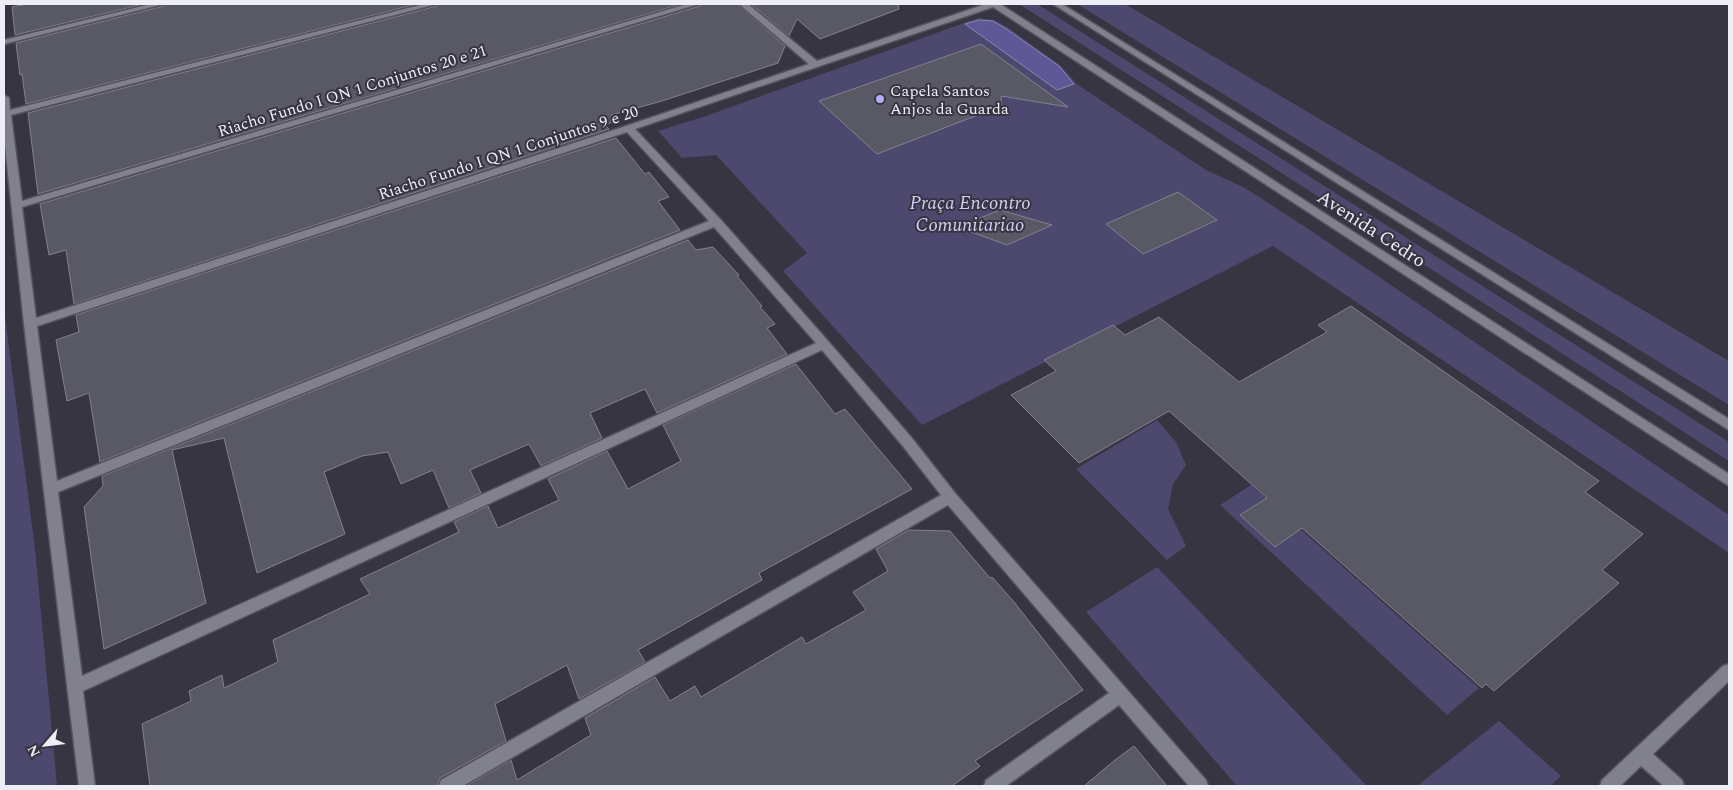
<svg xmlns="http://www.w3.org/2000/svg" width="1733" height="790" viewBox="0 0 1733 790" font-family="Spectral,serif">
<rect width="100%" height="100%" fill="#363541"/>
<g fill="#4d496e">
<polygon points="1019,4 1037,4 1729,442 1729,461"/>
<polygon points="1077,4 1125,4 1729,361 1729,405"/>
<polygon points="978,18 994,20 1007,27 1061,66 1078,85 1206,170 1245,188 1307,228 1729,515 1729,553 1273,246 922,425 783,271 807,253 716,155 682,158 658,131 706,116"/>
<polygon points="4,309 35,549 57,786 4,786"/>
<polygon points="1157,420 1176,442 1186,465 1173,484 1168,509 1186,546 1167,560 1076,469"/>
<polygon points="1251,485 1479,688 1447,715 1220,505"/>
<polygon points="1157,567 1367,786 1237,786 1086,612"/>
<polygon points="1499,721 1561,776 1550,786 1417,786"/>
</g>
<polygon fill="#5f5897" stroke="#8a85b4" points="979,20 993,21 1005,28 1059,66 1074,84 1057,90 965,24"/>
<g fill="#595966" stroke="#82818f">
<polygon points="27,4 144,4 15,35 12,7"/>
<polygon points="166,4 417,4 26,104 22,74 20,75 16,43 164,6"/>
<polygon points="439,4 681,4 38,194 28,113 437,6"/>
<polygon points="701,4 737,4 785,46 778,63 662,101 611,115 615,121 605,125 609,129 74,304 66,250 49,255 40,204 700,6"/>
<polygon points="751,4 898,4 899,9 820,39 797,19 789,36"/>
<polygon points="981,44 1068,107 1001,96 1001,106 877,154 819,101"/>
<polygon points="616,138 645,174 649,172 669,197 658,201 680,230 100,462 89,393 67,401 56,340 79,332 76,315"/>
<polygon points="1178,192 1217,220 1143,254 1106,224"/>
<polygon points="1000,210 1052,225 1007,245 958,227"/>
<polygon points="688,240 696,250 713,247 739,275 737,276 762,306 760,307 775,324 767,328 787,354 657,413 645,389 590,413 602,438 541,466 529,444 470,470 481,493 449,508 433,470 401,484 388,452 362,456 324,472 345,534 257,573 224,438 172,450 206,603 104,649 84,507 103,486 102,476"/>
<polygon points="1351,306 1599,481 1585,492 1643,534 1602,570 1619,583 1494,691 1486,684 1482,688 1302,528 1275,547 1240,515 1267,498 1169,411 1079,463 1011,395 1056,371 1044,360 1113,325 1125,335 1159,317 1239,382 1327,332 1318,325"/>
<polygon points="796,364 835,414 845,409 912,489 759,573 762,580 638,650 645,662 579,699 567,665 495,704 506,741 440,778 437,786 150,786 142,724 191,701 189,691 222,675 224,688 278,662 273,640 370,594 360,579 459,532 454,522 488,506 498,528 559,500 548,479 607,451 628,489 681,461 663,425"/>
<polygon points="909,530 950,531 990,578 992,577 1014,602 1083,690 975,761 980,766 952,786 466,786 511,760 517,780 591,735 585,718 655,677 670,701 695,686 701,697 802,637 806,644 866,610 853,592 888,571 876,549"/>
<polygon points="1134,746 1167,786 1084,786 1115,760"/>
</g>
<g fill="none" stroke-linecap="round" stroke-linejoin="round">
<defs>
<g id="minor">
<polygon points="151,4 164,4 4,44 4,40"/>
<path d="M 424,4 L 437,4 L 11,115 L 22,201 L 687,4 L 699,4 L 22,207 L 36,318 L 626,126 L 809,64 L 739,4 L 748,4 L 817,61 L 986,4 L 1000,4 L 1729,474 L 1729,486 L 993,7 L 635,129 L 721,220 L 828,341 L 911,437 L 955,493 L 1206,780 L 1208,786 L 1189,786 L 1119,705 L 1006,786 L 984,786 L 986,780 L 1109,693 L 948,505 L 463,786 L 439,786 L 441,780 L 941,495 L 902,445 L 822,350 L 83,691 L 95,786 L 79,786 L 24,324 L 4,136 L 4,95 L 9,98 L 10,110 ZM 627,132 L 709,221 L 57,481 L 37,326 ZM 714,227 L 816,343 L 82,676 L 58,492 Z"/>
<polygon points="1053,4 1062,4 1729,419 1729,430"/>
<polygon points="1729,664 1729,681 1653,754 1682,780 1684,786 1664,786 1641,766 1620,786 1600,786 1602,780 1723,666"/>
</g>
</defs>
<use href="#minor" stroke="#54535e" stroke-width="3"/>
<use href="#minor" fill="#81818e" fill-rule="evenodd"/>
</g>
<circle fill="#b3adf9" stroke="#363541" stroke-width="2" cx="880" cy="99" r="5"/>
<g text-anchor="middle" stroke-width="4" stroke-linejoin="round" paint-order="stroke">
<g font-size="16" fill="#eeeef6" stroke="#363541">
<text transform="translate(352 90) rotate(-17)" y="6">Riacho Fundo I QN 1 Conjuntos 20 e 21</text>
<text transform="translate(508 152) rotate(-18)" y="6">Riacho Fundo I QN 1 Conjuntos 9 e 20</text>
</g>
<g font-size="16" fill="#eeeef6" stroke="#363541" text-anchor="start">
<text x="890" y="96">Capela Santos<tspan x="890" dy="18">Anjos da Guarda</tspan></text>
</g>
<g font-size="19" font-style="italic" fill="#d1cff5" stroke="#363541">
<text x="970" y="209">Praça Encontro<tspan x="970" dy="22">Comunitariao</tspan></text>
</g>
<g font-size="19" fill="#eeeef6" stroke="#363541">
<text transform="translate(1372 228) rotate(33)" y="7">Avenida Cedro</text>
</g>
</g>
<rect width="1733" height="790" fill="none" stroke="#eeeef6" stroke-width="10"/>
<g transform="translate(45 745) rotate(242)" stroke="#363541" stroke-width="4" paint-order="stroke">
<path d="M0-4L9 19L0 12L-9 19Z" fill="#eeeef6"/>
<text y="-8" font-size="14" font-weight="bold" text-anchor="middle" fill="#eeeef6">N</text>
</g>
</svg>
